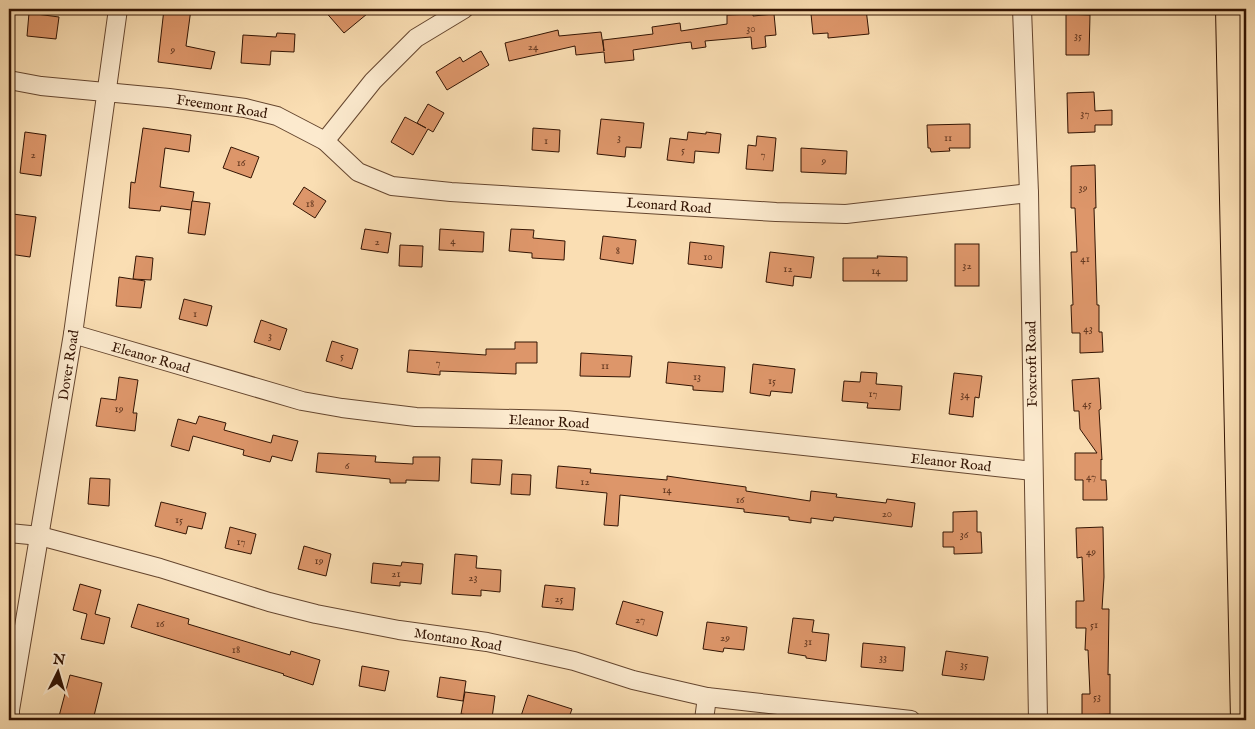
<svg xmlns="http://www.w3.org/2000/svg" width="1255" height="729" viewBox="0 0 1255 729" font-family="'IM FELL English',serif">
<rect width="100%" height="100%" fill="#fadeb3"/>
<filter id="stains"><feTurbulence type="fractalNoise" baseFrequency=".004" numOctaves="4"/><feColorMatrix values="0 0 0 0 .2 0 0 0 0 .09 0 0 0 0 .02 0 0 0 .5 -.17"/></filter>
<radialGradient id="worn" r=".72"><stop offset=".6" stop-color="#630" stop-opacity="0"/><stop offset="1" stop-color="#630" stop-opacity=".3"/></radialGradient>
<g fill="#dd966a" stroke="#331403">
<polygon points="164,9 191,9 186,46 215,52 211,69 158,62"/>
<polygon points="323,9 373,9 344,33"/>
<polygon points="826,9 847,9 848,11 866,9 869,34 828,38 828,33 813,34 811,14 826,13"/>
<polygon points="29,13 59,17 56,39 27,36"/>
<polygon points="753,14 753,16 774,14 776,35 765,36 766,47 752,49 751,37 705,41 706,47 692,49 691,42 682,43 633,50 634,60 605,63 604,52 576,55 575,46 509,61 505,43 558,30 559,36 601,32 604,51 603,40 653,34 652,27 680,23 681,31 727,24 727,15"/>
<polygon points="1066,14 1090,15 1089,55 1066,55"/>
<polygon points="277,33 295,34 294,52 271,51 270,65 241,63 243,35 276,37"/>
<polygon points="481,51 489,65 447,90 436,72 460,57 463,62"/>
<polygon points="1094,92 1095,111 1112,110 1112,125 1095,125 1095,132 1068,133 1067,93"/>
<polygon points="428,104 444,113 433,132 428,129 413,155 391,142 405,117 426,128 417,123"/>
<polygon points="601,119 644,123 641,148 626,147 625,157 597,154"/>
<polygon points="970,124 970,148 949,148 950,151 931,152 930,148 928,148 927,125"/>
<polygon points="143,128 191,135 189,152 165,148 160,187 194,192 191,210 161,206 160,211 129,208 131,182 135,183"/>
<polygon points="533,128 560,130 559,152 532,150"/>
<polygon points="25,132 46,135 41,176 20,173"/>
<polygon points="688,132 706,134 706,132 721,134 719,153 695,151 694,163 667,160 670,138 687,140"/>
<polygon points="757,136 776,138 773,171 746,169 748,145 756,146"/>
<polygon points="231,147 259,157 251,178 223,168"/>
<polygon points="801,148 847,151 846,174 801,172"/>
<polygon points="1095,165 1096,208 1094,208 1097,305 1099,305 1099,332 1102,332 1103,352 1080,353 1080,333 1072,333 1071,305 1073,305 1071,252 1077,252 1075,208 1071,208 1071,166"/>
<polygon points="304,187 326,201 315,218 293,204"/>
<polygon points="192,201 210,203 205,235 188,233"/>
<polygon points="13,214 36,217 30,257 9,254 9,239"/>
<polygon points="365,229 391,233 388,253 361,249"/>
<polygon points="440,229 484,232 483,252 439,250"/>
<polygon points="511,229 534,230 533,238 565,241 564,260 532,258 532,253 509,251"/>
<polygon points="603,236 636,240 633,264 600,259"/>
<polygon points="690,242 724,246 722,268 688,264"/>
<rect x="955" y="244" width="24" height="42"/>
<polygon points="400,245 423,246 422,267 399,266"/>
<polygon points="770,252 814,257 811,278 794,276 793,286 766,282"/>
<polygon points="136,256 153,258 151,280 133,279"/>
<polygon points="877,256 907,257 907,281 843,281 843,258 878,258"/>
<polygon points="119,277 145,281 141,308 116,306"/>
<polygon points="184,299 212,306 207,326 179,319"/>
<polygon points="261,320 287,329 280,350 254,342"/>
<polygon points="332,341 358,349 352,369 326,361"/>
<polygon points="515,342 537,342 537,363 516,363 516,374 440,371 440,375 407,372 409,350 486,355 486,349 515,349"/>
<polygon points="581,353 632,356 630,377 580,376"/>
<polygon points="668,362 725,367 723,392 693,390 693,386 666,383"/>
<polygon points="753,364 795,369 792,393 771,391 770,396 750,393"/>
<polygon points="861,372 877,373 876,384 902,386 900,410 867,408 868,403 842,401 844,381 860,382"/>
<polygon points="954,373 982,376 979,398 975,397 973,417 949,414"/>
<polygon points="119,377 138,380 133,413 137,413 135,431 96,426 101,398 116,400"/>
<polygon points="1099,378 1101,409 1099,410 1102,460 1101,459 1101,480 1106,480 1107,500 1083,500 1083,480 1075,480 1075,453 1097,453 1080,429 1079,411 1074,411 1072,380"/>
<polygon points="199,416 226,423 224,430 271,443 273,435 298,441 292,461 272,456 270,462 243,455 244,450 193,436 189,451 171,446 178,419 196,424"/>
<polygon points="318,453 376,456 375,462 413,464 413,457 440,457 439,481 406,480 406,483 390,483 390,479 316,472"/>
<polygon points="472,459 502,460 500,485 471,483"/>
<polygon points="558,466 591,469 590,473 667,480 667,476 694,480 746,487 746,491 810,501 811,491 837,494 836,497 886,503 887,499 915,503 912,527 834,517 833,521 811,518 811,523 789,520 789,517 744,512 744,509 620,495 618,526 604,525 607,493 556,488"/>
<polygon points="512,474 531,475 530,495 511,494"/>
<polygon points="90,478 110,479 109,506 88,504"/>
<polygon points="161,502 206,513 202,529 188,526 186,534 155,526"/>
<polygon points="977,511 977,532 981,532 982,553 954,554 954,547 943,547 943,532 953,532 953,512"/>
<polygon points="230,527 256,534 251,554 225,548"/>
<polygon points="1103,527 1104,577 1102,609 1109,609 1108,675 1110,674 1110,714 1082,715 1082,694 1090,694 1088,650 1085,650 1086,628 1076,628 1076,601 1084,601 1082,557 1077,558 1076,528"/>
<polygon points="304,546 331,554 326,576 298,569"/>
<polygon points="455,554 477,556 476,568 501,570 500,592 481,590 481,596 452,594"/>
<polygon points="402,562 423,564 421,584 400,582 400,586 371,583 373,563 401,566"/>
<polygon points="80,584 101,590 95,614 110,618 104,644 81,639 87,614 73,610"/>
<polygon points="545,585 575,588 573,610 542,607"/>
<polygon points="623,601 663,612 657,636 616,624"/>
<polygon points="138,604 189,619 188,624 290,655 291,651 320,660 313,685 283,675 284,674 131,627"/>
<polygon points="793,618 814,620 812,632 829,634 826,661 806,658 806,656 788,653"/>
<polygon points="707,622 747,627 744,650 724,648 723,652 703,649"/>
<polygon points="863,643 905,647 903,671 861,667"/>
<polygon points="946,651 988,657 984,680 942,675"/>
<polygon points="362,666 389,671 385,691 359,686"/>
<polygon points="70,675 102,683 93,720 58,720"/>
<polygon points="440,677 466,681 463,701 437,697"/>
<polygon points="465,692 495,696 492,718 461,714"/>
<polygon points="528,695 572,709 568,720 533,720 521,716"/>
</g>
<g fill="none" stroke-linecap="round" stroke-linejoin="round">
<defs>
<g id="minor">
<polyline points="1022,9 1029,193 1038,720"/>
<polyline points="9,80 41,86 169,98 245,108 277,116 325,141 373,81 416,38 464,9"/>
<polyline points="325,141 358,172 392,186 451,192 776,212 846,214 1029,193"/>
<polyline points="73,334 302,401 342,408 416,417 566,420 1033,471"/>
<polyline points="9,533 40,536 160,568 269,602 316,614 399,630 487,642 574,661 633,680 707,697 911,720"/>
<polyline points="10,720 10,710 73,334 118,9"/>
<polyline points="704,720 707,697"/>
</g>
<polyline id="motorway" points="1230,9 1245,720"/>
</defs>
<use href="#minor" stroke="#65462f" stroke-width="20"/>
<use href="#motorway" stroke="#331403" stroke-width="30"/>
<use href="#minor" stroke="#fceace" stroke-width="18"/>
<use href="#motorway" stroke="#fadeb3" stroke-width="28"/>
</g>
<g text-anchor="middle" stroke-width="4" stroke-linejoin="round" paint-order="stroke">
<g font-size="11" fill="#5e341d">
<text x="751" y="32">30</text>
<text x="1078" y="39">35</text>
<text x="533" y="50">24</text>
<text x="173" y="53">9</text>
<text x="1085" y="117">37</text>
<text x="619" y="141">3</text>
<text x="948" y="141">11</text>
<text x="546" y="144">1</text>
<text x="683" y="153">5</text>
<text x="33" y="158">2</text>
<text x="763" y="158">7</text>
<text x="824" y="164">9</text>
<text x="241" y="166">16</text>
<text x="1083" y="191">39</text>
<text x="310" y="207">18</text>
<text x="453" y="244">4</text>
<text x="377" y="245">2</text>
<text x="618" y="254">8</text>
<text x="708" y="260">10</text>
<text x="1085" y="262">41</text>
<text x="967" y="269">32</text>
<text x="788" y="272">12</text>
<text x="876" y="274">14</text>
<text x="195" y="317">1</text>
<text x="1088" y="332">43</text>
<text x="270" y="339">3</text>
<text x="342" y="359">5</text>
<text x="438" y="366">7</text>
<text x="605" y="369">11</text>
<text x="697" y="380">13</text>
<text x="772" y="384">15</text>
<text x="873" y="397">17</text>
<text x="965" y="398">34</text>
<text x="1087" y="407">45</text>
<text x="119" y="412">19</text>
<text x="347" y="469">6</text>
<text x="1091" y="480">47</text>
<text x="585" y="485">12</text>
<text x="667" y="493">14</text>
<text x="740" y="503">16</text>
<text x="887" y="517">20</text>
<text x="179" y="523">15</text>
<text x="964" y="538">36</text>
<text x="241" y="545">17</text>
<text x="1091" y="555">49</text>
<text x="319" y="564">19</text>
<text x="396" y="577">21</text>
<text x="473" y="581">23</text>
<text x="559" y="602">25</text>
<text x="640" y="623">27</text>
<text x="160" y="627">16</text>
<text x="1094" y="628">51</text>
<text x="725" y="641">29</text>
<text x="808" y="645">31</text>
<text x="236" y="653">18</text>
<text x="883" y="661">33</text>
<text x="964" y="668">35</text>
<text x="1097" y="700">53</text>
</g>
<g font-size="14" fill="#331403" stroke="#fceace">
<text transform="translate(222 106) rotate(9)" y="5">Freemont Road</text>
<text transform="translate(669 205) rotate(4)" y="5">Leonard Road</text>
<text transform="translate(151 357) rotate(16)" y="5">Eleanor Road</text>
<text transform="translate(1031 364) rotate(-91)" y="5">Foxcroft Road</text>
<text transform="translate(68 365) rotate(-81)" y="5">Dover Road</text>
<text transform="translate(549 421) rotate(3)" y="5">Eleanor Road</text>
<text transform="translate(951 462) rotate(6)" y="5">Eleanor Road</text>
<text transform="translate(458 639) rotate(9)" y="5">Montano Road</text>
</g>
</g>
<rect width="1255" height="729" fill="none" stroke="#fadeb3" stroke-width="30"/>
<rect x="10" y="10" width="1235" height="709" fill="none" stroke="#331403" stroke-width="2.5"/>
<rect x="15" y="15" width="1225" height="699" fill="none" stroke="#331403"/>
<g transform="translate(58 672) rotate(5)" stroke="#fceace" stroke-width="4" paint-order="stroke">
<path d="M0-4L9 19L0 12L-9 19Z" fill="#331403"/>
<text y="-8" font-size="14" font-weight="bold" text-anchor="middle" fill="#331403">N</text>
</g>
<rect width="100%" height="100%" filter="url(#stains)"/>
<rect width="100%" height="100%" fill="url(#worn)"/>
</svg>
